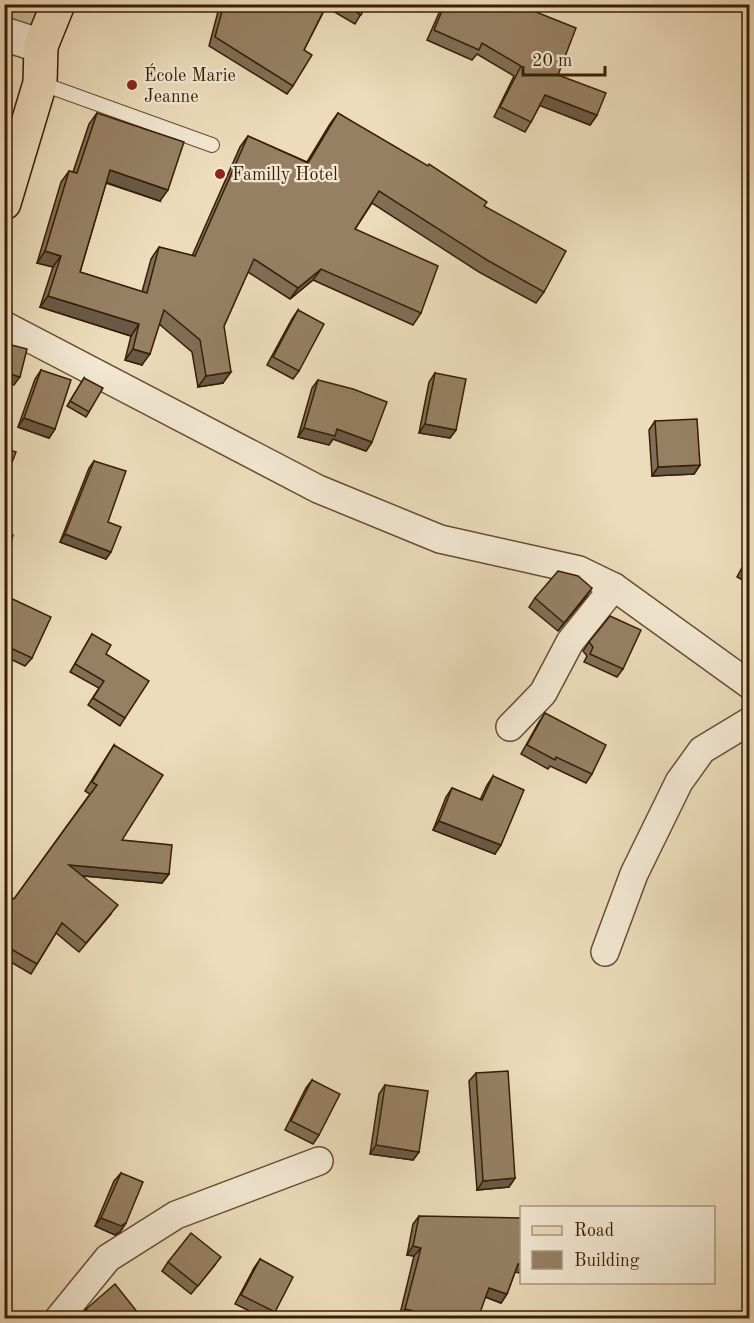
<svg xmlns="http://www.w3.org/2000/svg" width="754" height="1323" viewBox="0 0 754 1323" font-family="'Old Standard TT',serif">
<rect width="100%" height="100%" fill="#ecdcbb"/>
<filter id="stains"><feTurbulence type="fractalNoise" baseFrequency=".00333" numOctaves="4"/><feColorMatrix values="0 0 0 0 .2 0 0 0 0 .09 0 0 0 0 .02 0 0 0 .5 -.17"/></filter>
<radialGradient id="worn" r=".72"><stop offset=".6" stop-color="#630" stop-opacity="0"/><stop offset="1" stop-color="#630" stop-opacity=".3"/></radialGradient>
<polygon fill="#cebc9c" stroke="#846c50" stroke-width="1.5" points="5,5 45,5 38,27 5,20"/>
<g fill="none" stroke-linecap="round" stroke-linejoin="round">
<defs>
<polyline id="service" points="40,83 212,145"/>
<g id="minor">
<polyline points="4,325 318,489 440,539 579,570 614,587 750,685"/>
<polyline points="510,727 543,693 570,642 614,587"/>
<polyline points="605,952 634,874 679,782 702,750 750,721"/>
<polyline points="59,1318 108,1258 176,1215 319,1161"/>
</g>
<polyline id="tertiary" points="4,34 41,46"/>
<polyline id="primary" points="4,203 40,83 41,46 58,4"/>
</defs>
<use href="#service" stroke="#664d32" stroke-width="16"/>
<use href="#minor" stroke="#664d32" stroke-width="30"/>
<use href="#tertiary" stroke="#664d32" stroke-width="36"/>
<use href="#primary" stroke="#391d05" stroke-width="36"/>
<use href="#service" stroke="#f3e8d3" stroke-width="14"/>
<use href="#minor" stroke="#f3e8d3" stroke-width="27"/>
<use href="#tertiary" stroke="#f3e8d3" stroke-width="33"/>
<use href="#primary" stroke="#ecdcbb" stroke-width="33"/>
</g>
<g fill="#816e56" stroke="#391d05" stroke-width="1.5">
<polygon points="220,4 367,4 355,24 326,7 304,50 293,86 287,94 209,46"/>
<polygon points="443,4 516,4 558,75 597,115 590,125 540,105 531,122 525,132 494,117 514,76 477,54 472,60 427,40"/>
<polygon points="97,113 160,201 106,183 80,272 142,292 151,259 159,247 192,256 240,147 248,136 307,162 330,124 338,113 484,206 544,292 536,303 479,272 372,203 355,229 421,313 413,325 313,280 290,299 248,272 224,326 223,383 198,387 192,352 159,324 142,365 125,360 131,336 40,307 53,267 37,263 61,182 69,171 73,172 89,124"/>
<polygon points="298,310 299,371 293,379 267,365 292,319"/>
<polygon points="41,370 55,429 49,438 18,427 35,379"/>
<polygon points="435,373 456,430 450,438 419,433 429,382"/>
<polygon points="84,378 89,412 86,417 67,406"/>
<polygon points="318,380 372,442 366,451 333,439 329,445 298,437 312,388"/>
<polygon points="655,421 700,465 694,474 652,476 649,430"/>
<polygon points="94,461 108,522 106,559 60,542 89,468"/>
<polygon points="750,553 750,584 737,577"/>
<polygon points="4,595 32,658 25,666 4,656"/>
<polygon points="586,597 558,631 529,607 535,598"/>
<polygon points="92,634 106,654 125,718 120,726 88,705 99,688 70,672"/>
<polygon points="589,642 623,669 617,677 584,662 587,656 583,651"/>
<polygon points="545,713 592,774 586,783 550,766 548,769 521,754 539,722"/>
<polygon points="114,745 122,840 169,874 162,883 83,876 111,914 79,952 56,933 31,974 4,958 4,892 14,899 90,794 85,791"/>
<polygon points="493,776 495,854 433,830 446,797 452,788 480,800 487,785"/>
<polygon points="476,1073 515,1178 509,1187 477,1190 469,1081"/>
<polygon points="312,1080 319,1135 313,1144 285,1130 306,1088"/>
<polygon points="385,1085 419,1152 413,1160 370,1154 379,1094"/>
<polygon points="121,1173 126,1223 120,1232 115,1235 95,1226 114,1181"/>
<polygon points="419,1216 522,1273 515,1272 507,1294 501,1303 485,1297 399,1318 414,1256 407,1255 413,1224"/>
<polygon points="260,1259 275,1312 271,1318 264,1318 235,1304 254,1268"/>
<polygon points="168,1262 215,1265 191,1294 162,1271"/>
<polygon points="86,1309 142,1318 80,1318"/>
</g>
<g fill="#695a46" stroke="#391d05" stroke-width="1.5">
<polygon points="545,95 597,115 590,125 538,105"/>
<polygon points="110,170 168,190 160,201 102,181"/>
<polygon points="45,251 61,256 53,267 37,263"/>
<polygon points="321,269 313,280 290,299 298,288"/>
<polygon points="48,296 139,324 131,336 40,307"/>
<polygon points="133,349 150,354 142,365 125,360"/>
<polygon points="4,372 20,377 14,385 4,383"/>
<polygon points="231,372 223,383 198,387 206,376"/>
<polygon points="24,418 55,429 49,438 18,427"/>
<polygon points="425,424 456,430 450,438 419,433"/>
<polygon points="304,428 337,429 372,442 366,451 333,439 329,445 298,437"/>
<polygon points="700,465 694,474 652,476 658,467"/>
<polygon points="65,534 111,552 106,559 60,542"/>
<polygon points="592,588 586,597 558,631 564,623"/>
<polygon points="439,821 501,845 495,854 433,830"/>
<polygon points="69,865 169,874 162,883 63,874"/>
<polygon points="376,1145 419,1152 413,1160 370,1154"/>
<polygon points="515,1178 509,1187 477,1190 483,1181"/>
<polygon points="101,1218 126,1223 120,1232 115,1235 95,1226"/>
<polygon points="413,1246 421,1248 414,1256 407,1255"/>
<polygon points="518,1264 522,1264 522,1273 512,1272"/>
<polygon points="489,1288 507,1294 501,1303 483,1296"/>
<polygon points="405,1309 440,1313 456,1318 399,1318"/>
</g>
<g fill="#968064" stroke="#391d05" stroke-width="1.5">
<polygon points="224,4 327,4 304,50 312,55 293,86 215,37"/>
<polygon points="342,4 367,4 361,15"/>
<polygon points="445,4 516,4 576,28 558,75 606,93 597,115 545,95 531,122 500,107 521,66 482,43 479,50 434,30"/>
<polygon points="97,113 184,142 168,190 110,170 80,272 147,293 159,247 195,256 248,136 308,163 338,113 428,166 429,164 487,202 484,206 566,251 544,292 487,260 379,191 355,229 438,266 421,313 321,269 298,288 254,259 224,326 231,372 206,376 200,340 164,310 150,354 133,349 139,324 48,296 61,256 45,251 69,171 77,173"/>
<polygon points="298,310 324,324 299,371 273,357"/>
<polygon points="4,343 27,349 20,377 4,372"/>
<polygon points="41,370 71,380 55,429 24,418"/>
<polygon points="435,373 466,379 456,430 425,424"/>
<polygon points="84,378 103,388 89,412 70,401"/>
<polygon points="318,380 353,389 387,402 372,442 337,429 335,436 304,428"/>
<polygon points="697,419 700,465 658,467 655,421"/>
<polygon points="4,448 16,452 4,483"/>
<polygon points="94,461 126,471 108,522 121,527 111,552 65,534"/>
<polygon points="4,533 13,535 4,569"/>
<polygon points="750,556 750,572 743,568"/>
<polygon points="558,571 578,576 592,588 564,623 535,598"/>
<polygon points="4,595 51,617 32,658 4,645"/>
<polygon points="610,616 641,630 623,669 590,654 593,647 589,642"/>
<polygon points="92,634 111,645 106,654 149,681 125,718 93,698 104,681 75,664"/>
<polygon points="545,713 606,745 592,774 556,757 555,760 527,745"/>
<polygon points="114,745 163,775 122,840 172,845 169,874 69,865 118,905 86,943 62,923 37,964 4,945 4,892 14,899 97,785 92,782"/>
<polygon points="493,776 524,790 501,845 439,821 452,788 482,800"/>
<polygon points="508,1071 515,1178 483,1181 476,1073"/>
<polygon points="312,1080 340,1094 319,1135 291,1121"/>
<polygon points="385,1085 428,1091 419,1152 376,1145"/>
<polygon points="121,1173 143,1182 126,1223 121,1226 101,1218"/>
<polygon points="419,1216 522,1218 522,1264 518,1264 507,1294 489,1288 478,1318 456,1318 440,1313 439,1317 405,1309 421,1248 413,1246"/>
<polygon points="191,1233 221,1257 198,1286 168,1262"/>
<polygon points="260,1259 293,1277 275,1312 241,1295"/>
<polygon points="115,1284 142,1318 94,1318 86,1309"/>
</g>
<g fill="#8f2418" stroke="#f3e8d3" stroke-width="2">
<circle cx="132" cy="85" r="6"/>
<circle cx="220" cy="174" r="6"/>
</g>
<g text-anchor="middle" stroke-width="4.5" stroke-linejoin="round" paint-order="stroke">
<g font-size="18" fill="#391d05" stroke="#f3e8d3" text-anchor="start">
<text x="144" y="81">École Marie<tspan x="144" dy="21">Jeanne</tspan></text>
<text x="232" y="180">Familly Hotel</text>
</g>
</g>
<rect width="754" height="1323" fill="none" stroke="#ecdcbb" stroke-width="24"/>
<rect x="6" y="6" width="742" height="1311" fill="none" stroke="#391d05" stroke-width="3"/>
<rect x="12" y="12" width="730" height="1299" fill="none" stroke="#391d05" stroke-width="1.5"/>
<rect x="520" y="1206" width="195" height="78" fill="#f3e8d3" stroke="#a99781" stroke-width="1.5"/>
<rect x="532" y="1226" width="30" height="9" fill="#ecdcbb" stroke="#a99781" stroke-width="1.5"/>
<text x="574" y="1236" font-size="18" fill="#391d05">Road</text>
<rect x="532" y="1251" width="30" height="18" fill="#968064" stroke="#a99781" stroke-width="1.5"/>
<text x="574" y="1266" font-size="18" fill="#391d05">Building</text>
<path d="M523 66v9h82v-9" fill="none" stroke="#391d05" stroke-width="3"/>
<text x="532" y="66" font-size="18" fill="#391d05" stroke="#f3e8d3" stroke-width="4.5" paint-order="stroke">20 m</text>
<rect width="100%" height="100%" filter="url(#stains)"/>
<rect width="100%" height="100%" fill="url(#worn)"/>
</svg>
